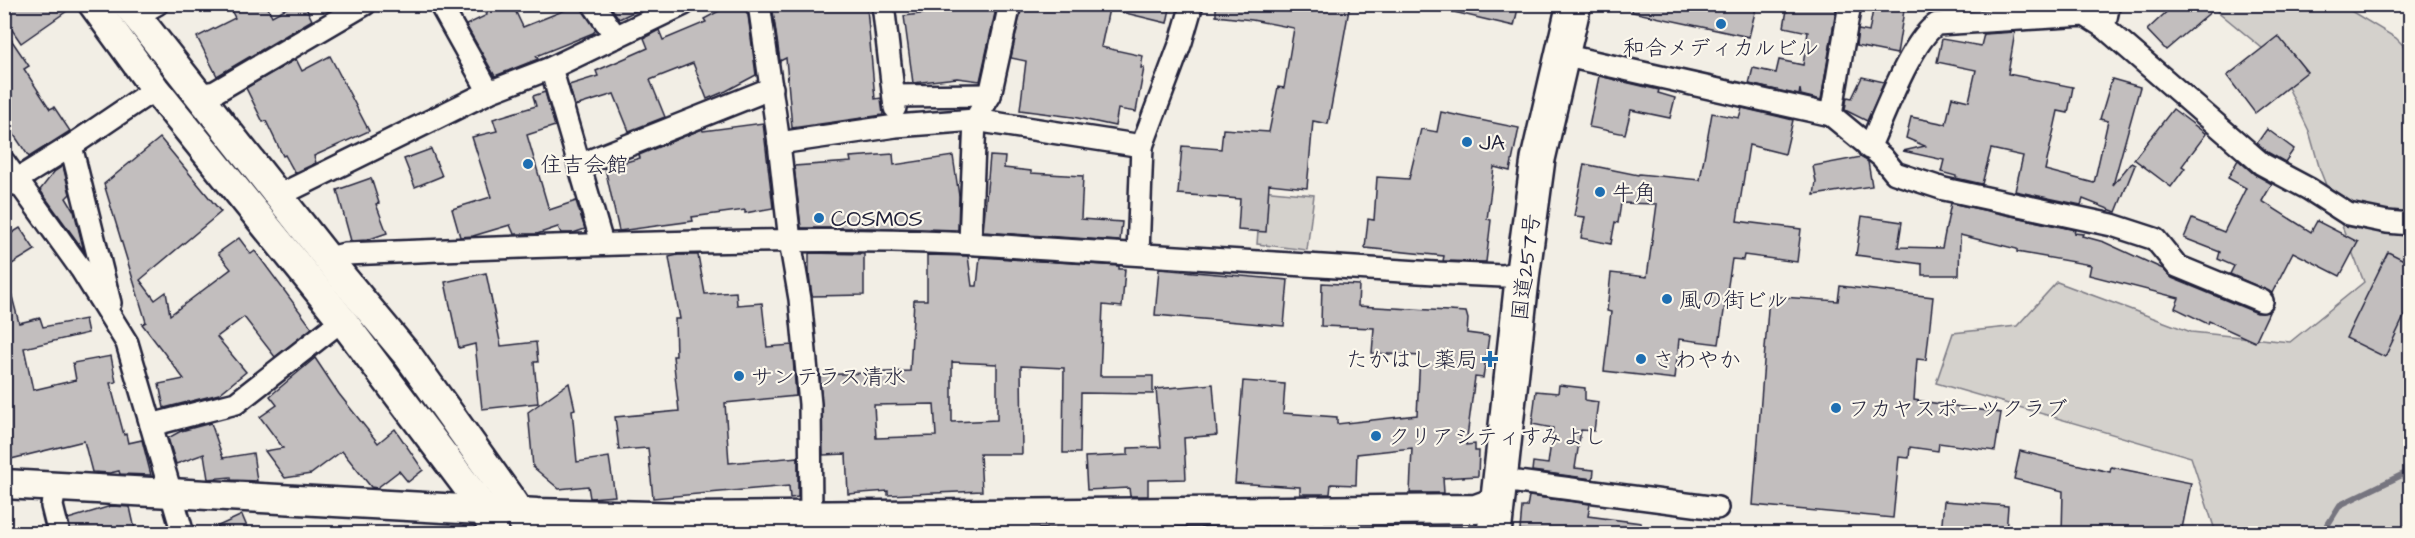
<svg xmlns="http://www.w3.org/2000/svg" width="2415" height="538" viewBox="0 0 2415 538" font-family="'Architects Daughter','Klee One',sans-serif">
<rect width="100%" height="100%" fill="#f2eee5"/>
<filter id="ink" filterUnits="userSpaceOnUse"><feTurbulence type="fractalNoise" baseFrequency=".0167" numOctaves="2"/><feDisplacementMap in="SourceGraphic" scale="12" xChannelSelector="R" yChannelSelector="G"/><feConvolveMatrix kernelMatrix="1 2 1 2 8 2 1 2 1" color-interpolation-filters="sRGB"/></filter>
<g filter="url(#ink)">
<g fill="#d4d1cc" stroke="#7b7a84" stroke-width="1.5">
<polygon points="2210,5 2341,5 2396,38 2410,52 2410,533 2220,533 2214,527 2191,457 1936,383 1953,333 2017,326 2057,282 2191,332 2290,342 2364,282 2320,170 2309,131 2274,58"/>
<polygon points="1261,190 1314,195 1307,250 1257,244"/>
</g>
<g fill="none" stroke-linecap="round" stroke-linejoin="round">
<polyline stroke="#76747f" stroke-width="6" points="2322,534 2340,505 2410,471"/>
</g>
<g fill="#c2bebe" stroke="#22223b" stroke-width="1.5" fill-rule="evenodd">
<polygon points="4,4 77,4 21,43 4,18"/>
<polygon points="228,4 266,4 272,16 294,4 304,4 312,20 217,76 197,37 235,18"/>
<polygon points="482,4 512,4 523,27 580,4 596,30 593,33 536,56 538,59 495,76 466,25 487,15"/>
<polygon points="609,4 650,4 619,19"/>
<polygon points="732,4 742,4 748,15 756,75 726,91 707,99 693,63 650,80 665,117 629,131 614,94 575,106 569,85 598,76 596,71 648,48 644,38 659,30 663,40 706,22 704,19"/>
<polygon points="772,4 858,4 858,9 867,8 875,99 881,98 883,115 792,128 786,58 780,61"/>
<polygon points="934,4 997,4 980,81 957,78 913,83 904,16 935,12"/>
<polygon points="1022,4 1110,4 1101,47 1143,56 1141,68 1144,68 1136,112 1118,109 1115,126 1073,117 1020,110 1026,61 1011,58"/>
<polygon points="1118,4 1171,4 1167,23 1117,11"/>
<polygon points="1216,4 1350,4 1328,124 1313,121 1307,188 1269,184 1266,232 1238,230 1240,199 1178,194 1182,146 1221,149 1223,129 1269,132 1278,87 1284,88 1294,28 1252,20 1216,16"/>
<polygon points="1450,4 1519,4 1514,26 1449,11"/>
<polygon points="1633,4 1757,4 1749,37 1632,12"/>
<polygon points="1788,4 1837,4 1821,100 1801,95 1800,89 1799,95 1749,84 1753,68 1776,73 1779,60 1803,65 1808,32 1784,27"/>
<polygon points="1874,4 1905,4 1897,54 1856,46 1858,30 1869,32"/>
<polygon points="2175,4 2220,4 2166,50 2147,30"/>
<polygon points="4,29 29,66 24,69 50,109 54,107 70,131 29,157 4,120"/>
<polygon points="2015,32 2008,74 2073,87 2068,113 2058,111 2045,170 2094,183 2108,121 2100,119 2112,79 2140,87 2113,185 2131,163 2135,165 2116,212 2083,199 2081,205 2015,191 2023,156 1991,149 1982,184 1956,178 1956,176 1941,172 1944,160 1903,151 1925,146 1906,138 1911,117 1946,124 1952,97 1969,101 1976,70 1937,62 1942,39 1981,46 1984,34"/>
<polygon points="2278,36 2307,72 2255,113 2227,76"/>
<polygon points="330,56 369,131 314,156 316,163 295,173 285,155 283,156 266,121 263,122 246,88 296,59 302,71"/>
<polygon points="1599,76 1659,90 1658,93 1675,98 1670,118 1631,110 1625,134 1589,127"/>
<polygon points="1862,77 1884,82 1867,121 1845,110 1847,97 1852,98"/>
<polygon points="545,92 555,126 527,135 549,210 576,201 585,229 573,233 561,233 558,227 537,234 514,234 510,225 473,236 460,237 452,209 491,197 472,137 497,131 493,119 536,106 533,96"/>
<polygon points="1742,108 1793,120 1785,154 1749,145 1737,221 1801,229 1797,262 1744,255 1743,260 1732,259 1719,344 1679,339 1675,379 1604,371 1611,312 1607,311 1611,273 1647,277 1657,204 1621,203 1618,223 1615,222 1611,244 1581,238 1585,217 1574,216 1584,164 1638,175 1639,174 1700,180 1712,113 1739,118"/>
<polygon points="2173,109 2206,134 2182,166 2185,168 2171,187 2134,159"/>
<polygon points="1441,112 1519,128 1510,171 1494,167 1487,219 1491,220 1486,262 1443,261 1444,256 1365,248 1368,219 1374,220 1377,177 1409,179 1421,129 1437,132"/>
<polygon points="763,123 773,208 745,213 745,210 692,217 693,221 619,231 605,168 640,158 639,155 702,129 703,131"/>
<polygon points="2267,129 2294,149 2285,162 2269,153 2257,143"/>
<polygon points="160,138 221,212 140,280 155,300 166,292 170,315 231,269 218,253 239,238 251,254 255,251 312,328 275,357 244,317 217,337 246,372 219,394 164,408 159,384 184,379 142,324 146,322 104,184"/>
<polygon points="431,149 442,176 415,187 404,159"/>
<polygon points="893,154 894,165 953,156 959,196 958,230 893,228 801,228 794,166 851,162 850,157"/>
<polygon points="990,156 1005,157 1004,168 1031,171 1031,173 1083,176 1081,219 1122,222 1120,241 983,232"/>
<polygon points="1861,157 1868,162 1872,186 1814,195 1816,182 1813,166"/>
<polygon points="2238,160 2254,174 2272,184 2262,201 2311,232 2317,221 2358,242 2340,276 2293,252 2272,293 2230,274 2234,266 2218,259 2220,252 2184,238 2192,219 2224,232 2246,188 2228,178"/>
<polygon points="63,166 70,194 66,198 74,211 84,251 40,190 54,172"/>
<polygon points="371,178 379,203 376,204 387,233 367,240 351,241 337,190"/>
<polygon points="1951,203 2075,230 2074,233 2083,234 2082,236 2104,242 2163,269 2172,278 2257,313 2269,312 2255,342 2209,321 2208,324 2175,308 2179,298 2089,275 2091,265 2017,252 2017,249 1960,235 1959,275 1922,275 1922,264 1856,255 1862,216 1902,222 1898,247 1942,248"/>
<polygon points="20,228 35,250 4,269 4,238"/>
<polygon points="2388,252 2410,263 2410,304 2385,357 2346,338"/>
<polygon points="809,253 864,254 864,295 812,296 809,274"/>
<polygon points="678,255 698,255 705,294 736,292 737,305 762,303 767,347 792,345 796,396 725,403 729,463 798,457 798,497 790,498 789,486 653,498 648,448 619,450 615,417 679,411 673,356 676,356 675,319 680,319 669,257"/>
<path d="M 927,255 L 968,256 L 972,286 L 977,286 L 980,257 L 1119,266 L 1119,269 L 1125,269 L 1122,307 L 1103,305 L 1100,376 L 1153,376 L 1153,394 L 1081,393 L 1080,453 L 1063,453 L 1064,368 L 1021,366 L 1022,454 L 980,454 L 982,491 L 888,495 L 888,491 L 848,494 L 846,454 L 823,455 L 820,375 L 910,371 L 914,300 L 927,300 ZM 952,362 L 997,364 L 997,420 L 952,422 ZM 934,404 L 936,436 L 876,438 L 874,405 Z"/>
<polygon points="1159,269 1288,280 1284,326 1155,315"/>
<polygon points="486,273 501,346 536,342 538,362 534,362 538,403 482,409 475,344 459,348 445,282"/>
<polygon points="1322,283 1359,285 1358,306 1466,312 1468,319 1467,333 1489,336 1483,378 1475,377 1466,445 1475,444 1475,451 1479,451 1478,476 1443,478 1444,493 1410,493 1412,448 1357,454 1356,485 1331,484 1330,494 1300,494 1300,487 1235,483 1243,381 1285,384 1283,413 1337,417 1337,424 1417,415 1420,356 1372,353 1374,328 1321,326"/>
<polygon points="1840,286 1933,297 1926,360 1917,359 1914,400 2001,413 1995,451 1939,443 1938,451 1910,447 1909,458 1899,457 1893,518 1753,505 1769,296 1838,301"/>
<polygon points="10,289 19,323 40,318 43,327 85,319 88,333 24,348 33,390 76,380 73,363 111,356 116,382 110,383 124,435 126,434 128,443 142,440 151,475 120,474 119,471 110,473 92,472 84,441 11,459 4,428 4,290"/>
<polygon points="315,358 339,394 378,443 395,429 423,470 408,482 399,471 377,488 371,487 342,451 311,474 285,478 265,451 283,448 260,417 277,405 270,396"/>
<polygon points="569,383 575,409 572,410 577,462 609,457 615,496 590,498 588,486 559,489 533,467 528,412"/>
<polygon points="1213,384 1217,435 1184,438 1186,479 1148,480 1148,496 1130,496 1129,488 1087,490 1085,457 1128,455 1128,448 1161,447 1156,389"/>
<polygon points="1559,385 1585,388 1585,400 1598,402 1594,431 1581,430 1575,468 1594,470 1593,479 1532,471 1533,462 1548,464 1553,428 1532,424 1536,391 1558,393"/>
<polygon points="211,423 223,458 253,453 257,481 231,480 231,477 208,479 204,454 176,464 168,438 181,431"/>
<polygon points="2020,451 2110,472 2111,467 2191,483 2181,534 2062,534 2063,491 2014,479"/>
<polygon points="1529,496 1590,504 1588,516 1641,523 1641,534 1558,534 1520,530 1522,507 1527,507"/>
<polygon points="1944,501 2008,506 2006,534 1941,534"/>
<polygon points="111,506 130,507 136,534 71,534 68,519"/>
<polygon points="242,515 250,534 201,534"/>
</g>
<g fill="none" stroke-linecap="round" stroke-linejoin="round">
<defs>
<g id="street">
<polyline points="440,4 489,92"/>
<polyline points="593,4 616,37"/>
<polyline points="759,4 779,143 790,241 800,299 810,404 811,515"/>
<polyline points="883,4 895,108"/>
<polyline points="137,19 148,9 157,4"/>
<polyline points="2104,27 2109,4"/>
<polyline points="1562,55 1831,115 1850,4"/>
<polyline points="551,68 602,243"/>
<polyline points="197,95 215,92 365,4"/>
<polyline points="990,95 1010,4"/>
<polyline points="894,96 990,95 975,120 970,242"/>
<polyline points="1831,115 1882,157 1895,173 1944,189 2112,225 2155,239 2177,266 2262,301"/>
<polyline points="779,143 896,126 975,120 1142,146 1138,254"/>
<polyline points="71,146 110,303"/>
<polyline points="1142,146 1181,42 1192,4"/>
<path d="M 1869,148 C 1883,118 1911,40 1937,24 L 2085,15 L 2104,27 L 2262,164 L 2309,189 L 2348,214 L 2387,222 L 2410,224"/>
<polyline points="4,162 81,269 127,343 183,534"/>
<polyline points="579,165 772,88"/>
<polyline points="5,187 71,146 155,89"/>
<polyline points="278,196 489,92 551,68 684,4"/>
<path d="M 329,258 L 345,254 C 482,248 618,243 754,241 C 846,240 939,240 1031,248 L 1435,273 L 1503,276 L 1523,271"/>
<polyline points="151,425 236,403 342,320"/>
<polyline points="1502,480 1717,508"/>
<polyline points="55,488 52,506 59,534"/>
</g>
<g id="secondary">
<polyline points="93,4 155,89 342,320 484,509 495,534"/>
<polyline points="127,4 344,279 409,357 509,497 519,512 528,534"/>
<polyline points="4,484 537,513 690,517 1476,509 1498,501"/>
</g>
<polyline id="highway" points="1494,534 1523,271 1538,159 1574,4"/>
</defs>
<use href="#street" stroke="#22223b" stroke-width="26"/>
<use href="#secondary" stroke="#22223b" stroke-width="33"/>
<use href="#highway" stroke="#22223b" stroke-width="38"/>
<use href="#street" stroke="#fbf7ec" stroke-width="21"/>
<use href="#secondary" stroke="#fbf7ec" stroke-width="28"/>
<use href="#highway" stroke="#fbf7ec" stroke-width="33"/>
</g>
</g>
<g fill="#1f6fb2" stroke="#fbf7ec" stroke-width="2">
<circle cx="1721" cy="24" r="6"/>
<circle cx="1467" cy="142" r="6"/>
<circle cx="528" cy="164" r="6"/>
<circle cx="1600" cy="192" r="6"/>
<circle cx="819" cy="218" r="6"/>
<circle cx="1667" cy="299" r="6"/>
<path d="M1487 350h6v6h6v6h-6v6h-6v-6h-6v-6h6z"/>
<circle cx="1641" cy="359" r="6"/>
<circle cx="739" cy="376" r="6"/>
<circle cx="1836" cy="408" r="6"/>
<circle cx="1376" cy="436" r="6"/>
</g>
<g text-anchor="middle" stroke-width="4.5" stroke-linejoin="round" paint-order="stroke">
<g font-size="22" fill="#22223b" stroke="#fbf7ec" text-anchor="start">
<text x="1721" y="55" text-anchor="middle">和合メディカルビル</text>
<text x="1479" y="150">JA</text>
<text x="540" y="172">住吉会館</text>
<text x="1612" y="200">牛角</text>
<text x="831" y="226">COSMOS</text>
<text x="1679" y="307">風の街ビル</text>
<text x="1478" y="367" text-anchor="end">たかはし薬局</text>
<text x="1653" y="367">さわやか</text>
<text x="751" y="384">サンテラス清水</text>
<text x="1848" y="416">フカヤスポーツクラブ</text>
<text x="1388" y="444">クリアシティすみよし</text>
</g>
<g font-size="22" fill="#22223b" stroke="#fbf7ec">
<text transform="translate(1525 267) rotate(-83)" y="8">国道257号</text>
</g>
</g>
<rect width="2415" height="538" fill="none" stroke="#fbf7ec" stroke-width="24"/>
<rect x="12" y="12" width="2391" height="514" fill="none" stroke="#22223b" stroke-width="2" filter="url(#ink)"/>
</svg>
